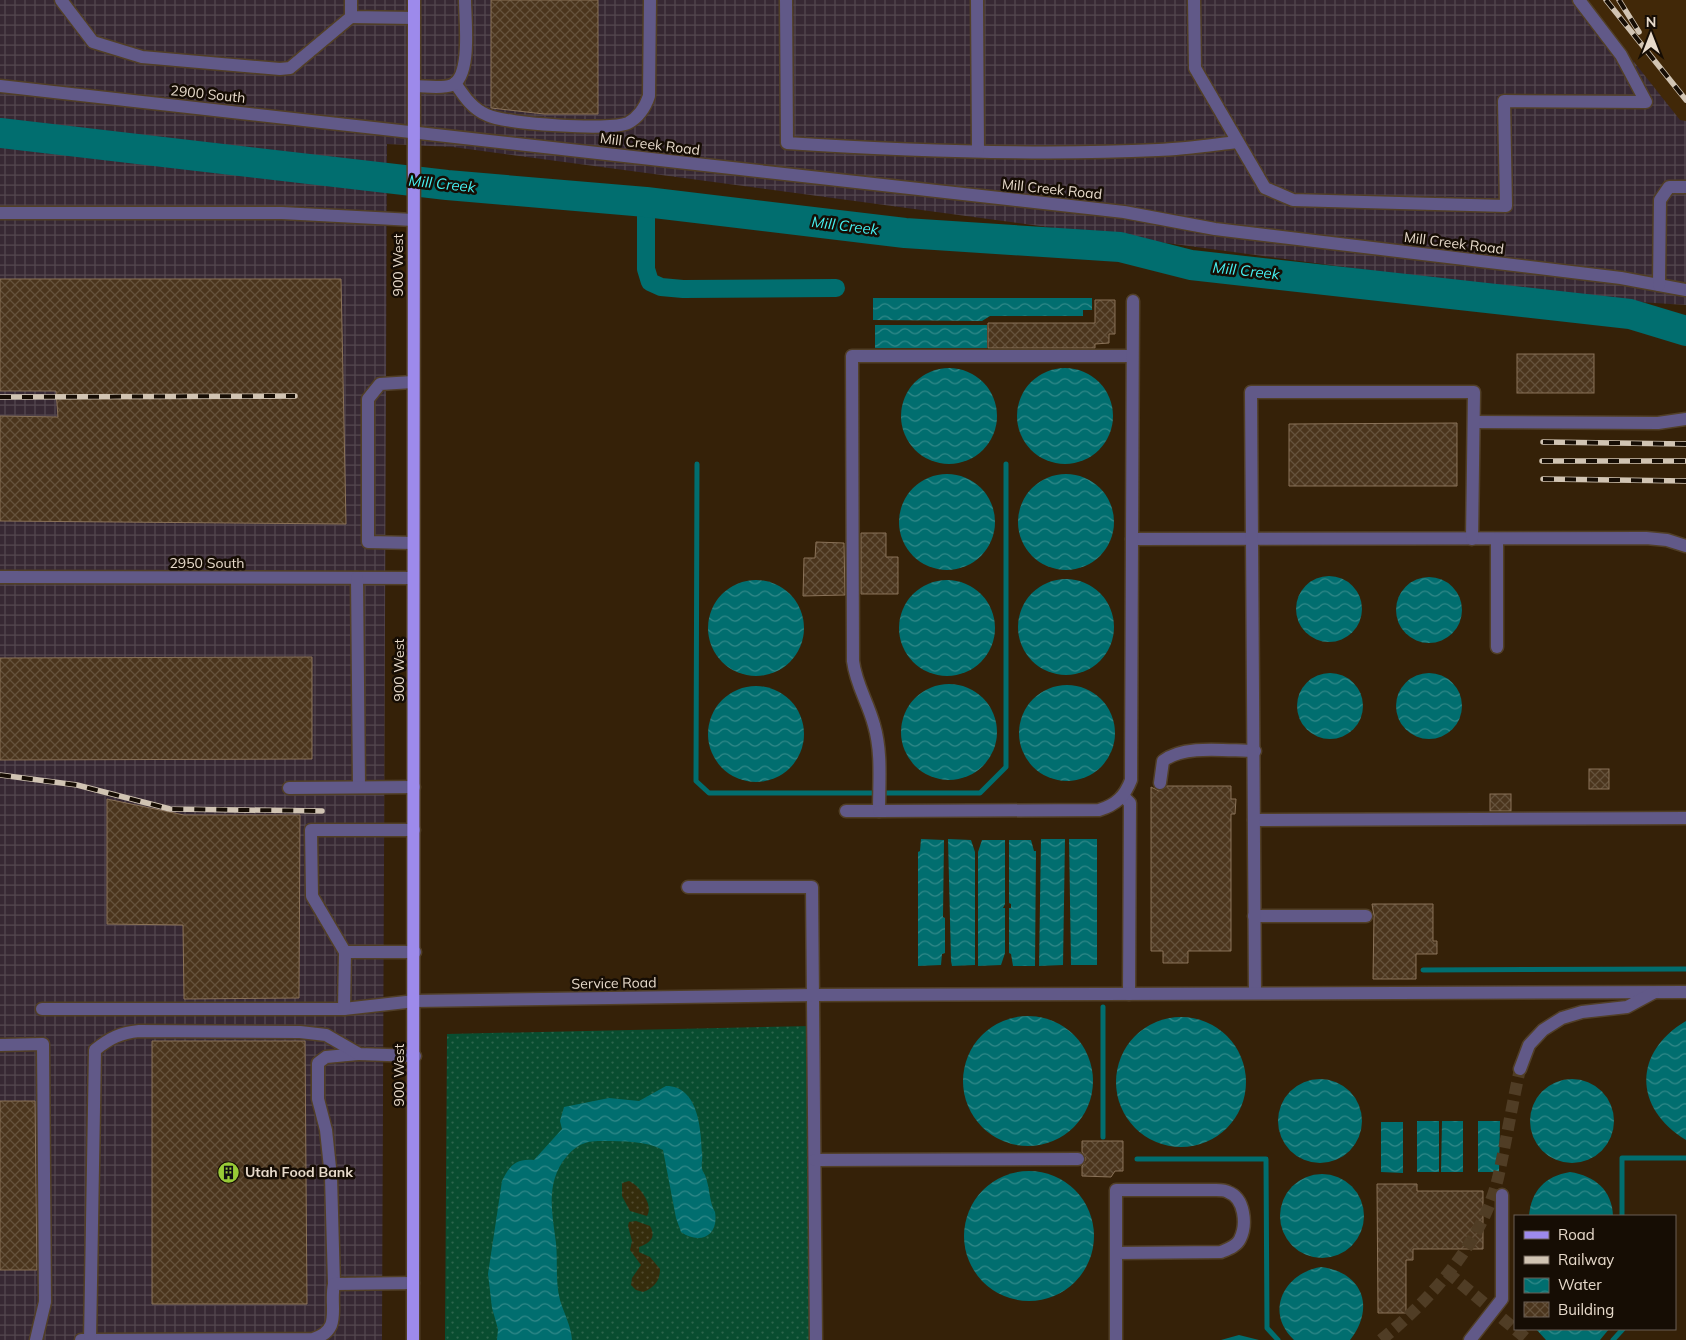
<svg xmlns="http://www.w3.org/2000/svg" width="1686" height="1340" viewBox="0 0 1686 1340" font-family="Mulish,sans-serif">
<defs>
<pattern id="industrial-grid" width="8" height="8" patternUnits="userSpaceOnUse" patternTransform="scale(1.25)"><rect width="8" height="8" fill="#372833"/><path d="M0 4h8M4 0v8" fill="none" stroke="#54474f"/></pattern>
<pattern id="grass-dots" width="8" height="8" patternUnits="userSpaceOnUse" patternTransform="scale(1.25)"><rect width="8" height="8" fill="#094d30"/><path d="M2 2h.1M6 6h.1" fill="none" stroke="#2d664d" stroke-width="1.8" stroke-linecap="round"/></pattern>
<pattern id="sand-dots" width="8" height="8" patternUnits="userSpaceOnUse" patternTransform="scale(1.25)"><rect width="8" height="8" fill="#352d0c"/><path d="M2 2h.1M6 6h.1" fill="none" stroke="#524b2e" stroke-width="1.8" stroke-linecap="round"/></pattern>
<pattern id="water-waves" width="16" height="10" patternUnits="userSpaceOnUse" patternTransform="scale(1.25)"><rect width="16" height="10" fill="#016e6f"/><path d="M0 5q4-4 8 0t8 0" fill="none" stroke="#328989"/></pattern>
<pattern id="building-cross-hatch" width="8" height="8" patternUnits="userSpaceOnUse" patternTransform="scale(1.25)"><rect width="8" height="8" fill="#4b351d"/><path d="M0 0l8 8M0 8l8-8" fill="none" stroke="#65523c"/></pattern>
</defs>
<rect width="100%" height="100%" fill="#352108"/>
<polygon fill="#412808" points="1585,0 1686,0 1686,121 1680,121"/>
<polygon fill="url(#industrial-grid)" points="0,0 1585,0 1680,120 1686,121 1686,305 1575,298 453,147 387,144 382,1340 0,1340"/>
<polygon fill="url(#grass-dots)" points="812,1026 810,1340 445,1340 447,1034"/>
<g fill="url(#sand-dots)">
<path d="M 629,1181 C 639,1185 654,1205 647,1216 L 630,1211 L 622,1196 L 622,1183 Z"/>
<path d="M 636,1221 L 650,1226 C 657,1238 649,1243 639,1247 L 639,1252 L 650,1257 L 660,1269 C 660,1281 654,1288 643,1292 L 636,1290 L 631,1285 L 632,1278 L 641,1265 L 630,1250 L 632,1241 L 628,1226 L 629,1222 Z"/>
</g>
<g fill="url(#water-waves)">
<polygon points="873,298 1092,298 1092,310 1083,310 1083,316 990,316 982,321 873,320"/>
<rect x="875" y="325" width="112" height="23"/>
<circle cx="949" cy="416" r="48"/>
<circle cx="1065" cy="416" r="48"/>
<circle cx="947" cy="522" r="48"/>
<circle cx="1066" cy="522" r="48"/>
<circle cx="1329" cy="609" r="33"/>
<circle cx="1429" cy="610" r="33"/>
<circle cx="1066" cy="627" r="48"/>
<circle cx="756" cy="628" r="48"/>
<circle cx="947" cy="628" r="48"/>
<circle cx="1429" cy="706" r="33"/>
<circle cx="1330" cy="706" r="33"/>
<circle cx="949" cy="732" r="48"/>
<circle cx="1067" cy="733" r="48"/>
<circle cx="756" cy="734" r="48"/>
<polygon points="921,839 944,840 943,917 945,918 945,953 942,954 941,965 918,966 918,852 920,851"/>
<polygon points="948,839 971,840 975,852 975,965 952,966 951,961"/>
<polygon points="1041,839 1065,839 1063,965 1039,966"/>
<polygon points="1069,839 1097,839 1097,965 1071,965"/>
<polygon points="982,840 1005,840 1005,904 1003,908 1005,908 1005,953 1001,965 978,966 978,852"/>
<polygon points="1009,840 1031,840 1034,851 1036,851 1035,966 1013,966 1011,954 1009,953 1009,908 1011,908 1011,904 1009,903"/>
<circle cx="1028" cy="1081" r="65"/>
<circle cx="1181" cy="1082" r="65"/>
<path d="M 1686,1021 L 1686,1140 C 1633,1108 1633,1052 1686,1021 Z"/>
<circle cx="1572" cy="1121" r="42"/>
<circle cx="1320" cy="1121" r="42"/>
<path d="M 666,1086 C 698,1086 701,1128 702,1153 C 703,1158 701,1164 702,1168 C 702,1171 704,1173 705,1175 C 710,1187 709,1202 715,1212 C 719,1236 700,1245 681,1232 L 676,1218 L 663,1150 C 647,1141 623,1141 604,1141 C 586,1141 579,1143 567,1156 C 545,1182 552,1212 556,1243 C 558,1262 555,1281 560,1300 C 564,1314 571,1325 572,1340 L 497,1340 L 498,1329 L 492,1308 L 488,1274 L 502,1181 C 509,1166 516,1158 534,1160 L 562,1129 L 560,1121 L 564,1107 L 609,1098 L 639,1101 Z"/>
<rect x="1417" y="1121" width="22" height="51"/>
<polygon points="1442,1121 1463,1121 1463,1172 1441,1172"/>
<polygon points="1478,1121 1500,1121 1499,1172 1478,1172"/>
<polygon points="1381,1122 1403,1122 1403,1173 1381,1172"/>
<circle cx="1029" cy="1236" r="65"/>
<path d="M 1570,1172 C 1595,1176 1612,1190 1613,1216 L 1529,1216 C 1531,1191 1545,1176 1570,1172 Z"/>
<circle cx="1322" cy="1216" r="42"/>
<path d="M 1321,1267 C 1362,1272 1376,1307 1350,1340 L 1294,1340 C 1264,1312 1284,1273 1321,1267 Z"/>
<polygon points="1536,1329 1609,1329 1600,1340 1546,1340"/>
<polygon points="1239,1335 1259,1340 1221,1340"/>
</g>
<g fill="none" stroke-linecap="round" stroke-linejoin="round">
<g stroke="#016e6f" stroke-width="5">
<polyline points="697,464 696,781 709,793 980,793 1006,767 1006,464"/>
<polyline points="1423,970 1686,969"/>
<polyline points="1103,1007 1103,1137"/>
<polyline points="1137,1159 1266,1159 1267,1328 1278,1340"/>
<polyline points="1622,1216 1622,1158 1686,1158"/>
<polyline points="1613,1340 1623,1329"/>
</g>
<polyline stroke="#016e6f" stroke-width="18" points="646,202 646,269 650,282 661,287 683,289 836,288"/>
<polyline stroke="#016e6f" stroke-width="30" points="0,133 447,185 646,202 905,233 1120,247 1191,265 1630,314 1686,331"/>
</g>
<g fill="url(#building-cross-hatch)" stroke="#8a7258">
<polygon points="491,0 598,0 598,114 544,114 491,108"/>
<polygon points="0,279 341,279 346,524 0,521 0,416 58,417 56,391 0,391"/>
<polygon points="1095,300 1115,300 1115,334 1109,334 1109,343 1095,344 1095,348 988,348 988,323 1095,323"/>
<rect x="1517" y="354" width="77" height="39"/>
<polygon points="1457,423 1457,486 1289,486 1289,424"/>
<polygon points="861,533 886,533 886,557 898,557 898,594 861,594"/>
<polygon points="816,542 844,543 845,595 803,596 804,558 815,558"/>
<polygon points="312,657 312,759 0,760 0,658"/>
<rect x="1589" y="769" width="20" height="20"/>
<polygon points="1167,786 1231,786 1231,799 1236,799 1235,814 1231,814 1231,951 1188,951 1188,963 1163,963 1163,951 1151,951 1151,787 1159,791"/>
<rect x="1490" y="794" width="21" height="17"/>
<polygon points="107,799 184,815 300,815 299,998 184,999 183,925 107,924"/>
<polygon points="1372,904 1433,904 1433,941 1437,941 1437,954 1416,954 1416,979 1373,979 1374,916"/>
<polygon points="152,1041 305,1041 307,1304 152,1304"/>
<polygon points="0,1101 35,1101 37,1270 0,1270"/>
<polygon points="1082,1141 1123,1141 1123,1171 1115,1171 1111,1177 1082,1176 1082,1166 1086,1159 1082,1152"/>
<polygon points="1377,1184 1417,1184 1417,1191 1483,1191 1483,1249 1413,1249 1413,1260 1406,1260 1406,1313 1378,1313"/>
</g>
<g fill="none" stroke-linecap="round" stroke-linejoin="round">
<g stroke="#503d25" stroke-width="12" stroke-dasharray="12 6" stroke-linecap="butt">
<polyline points="1447,1272 1528,1340"/>
<path d="M 1381,1340 C 1432,1298 1482,1243 1498,1178 C 1506,1142 1512,1105 1520,1069"/>
</g>
<defs>
<g id="minor">
<polyline points="61,0 93,42 142,57 280,69 290,68 351,17"/>
<polyline points="351,0 351,17 414,18"/>
<path d="M 786,0 L 787,143 C 910,151 1034,156 1158,150 C 1184,149 1211,145 1237,142"/>
<polyline points="977,0 978,151"/>
<polyline points="1194,0 1195,68 1265,188 1293,200 1506,206 1504,101 1646,102 1621,55 1579,0"/>
<path d="M 455,83 C 464,96 472,109 487,115 C 506,124 610,131 628,123 C 639,117 645,108 649,96 L 650,0"/>
<polyline points="0,86 1124,212 1215,229 1621,278 1686,290"/>
<path d="M 414,86 C 425,86 442,89 452,85 C 472,76 465,19 465,0"/>
<polyline points="0,213 282,213 413,220"/>
<polyline points="1659,285 1660,200 1669,187 1686,187"/>
<polyline points="413,382 380,384 368,399 368,542 413,543"/>
<polyline points="1474,422 1658,423 1686,419"/>
<polyline points="1132,539 1646,538 1667,540 1686,546"/>
<polyline points="0,577 413,578"/>
<polyline points="357,578 359,787"/>
<polyline points="1497,647 1497,539"/>
<path d="M 1160,783 L 1163,761 C 1184,744 1228,751 1255,751"/>
<polyline points="289,788 414,787"/>
<polyline points="1123,796 1130,803 1129,994"/>
<path d="M 846,811 L 879,811 C 879,782 882,752 874,725 C 868,702 856,685 853,661 L 852,356 L 1132,356"/>
<path d="M 879,811 L 1099,810 C 1116,805 1125,796 1131,780 L 1133,301"/>
<polyline points="1254,820 1686,818"/>
<polyline points="688,887 812,887 816,1340"/>
<polyline points="1254,916 1366,916"/>
<polyline points="345,952 312,896 311,830 414,830"/>
<polyline points="1255,993 1251,392 1474,392 1472,539"/>
<polyline points="42,1009 344,1009 415,1001 814,995 1686,992"/>
<polyline points="344,1009 345,952 415,952"/>
<polyline points="0,1045 43,1044 45,1302 36,1340"/>
<polyline points="1520,1069 1529,1045 1543,1030 1562,1018 1582,1012 1627,1007 1653,993"/>
<polyline points="815,1160 1078,1159"/>
<polyline points="334,1284 331,1177 326,1130 318,1099 318,1063 326,1057 358,1054"/>
<path d="M 81,1340 L 313,1339 C 343,1330 329,1307 334,1284 L 413,1283"/>
<path d="M 90,1340 L 95,1050 C 110,1038 120,1033 139,1031 L 300,1032 L 326,1035 L 359,1054 L 415,1056"/>
<path d="M 1116,1340 L 1116,1190 L 1216,1190 C 1220,1190 1225,1190 1228,1192 C 1245,1198 1247,1225 1240,1239 C 1237,1246 1228,1249 1221,1252 L 1116,1253"/>
<polyline points="1470,1340 1502,1299 1502,1195"/>
</g>
<polyline id="major" points="413,1340 414,0"/>
</defs>
<use href="#minor" stroke="#513f27" stroke-width="15"/>
<use href="#major" stroke="#513f27" stroke-width="15"/>
<use href="#minor" stroke="#615988" stroke-width="12"/>
<use href="#major" stroke="#9d8aeb" stroke-width="12"/>
<defs>
<g id="rail">
<polyline points="1606,0 1686,100"/>
<polyline points="1619,0 1639,32"/>
<polyline points="0,397 295,396"/>
<polyline points="1543,442 1686,444"/>
<polyline points="1542,461 1686,461"/>
<polyline points="1543,479 1686,481"/>
<polyline points="0,775 77,785 170,809 322,811"/>
</g>
</defs>
<use href="#rail" stroke="#d1c4b3" stroke-width="5.5"/>
<use href="#rail" stroke="#160d04" stroke-width="4" stroke-dasharray="11" stroke-linecap="butt"/>
</g>
<defs>
<symbol id="building-disc" viewBox="-11 -11 22 22"><circle r="9.5" fill="#98cb37" stroke="#160d04"/><path d="M-4-6H4V6H1V3H-1V6H-4ZM-2.5-4.3h1.7v1.8h-1.7ZM.8-4.3h1.7v1.8H.8ZM-2.5-1h1.7V.8h-1.7ZM.8-1h1.7V.8H.8Z" fill="#111"/></symbol>
</defs>
<g fill-rule="evenodd">
<use href="#building-disc" x="216" y="1160" width="25" height="25"/>
</g>
<g text-anchor="middle" stroke-width="5" stroke-linejoin="round" paint-order="stroke">
<g font-size="14" fill="#e7dacb" stroke="#160d04">
<text transform="translate(208 94) rotate(6)" y="5">2900 South</text>
<text transform="translate(650 144) rotate(7)" y="5">Mill Creek Road</text>
<text transform="translate(1052 189) rotate(6)" y="5">Mill Creek Road</text>
<text transform="translate(1454 243) rotate(7)" y="5">Mill Creek Road</text>
<text transform="translate(398 265) rotate(-90)" y="5">900 West</text>
<text x="207" y="568">2950 South</text>
<text transform="translate(399 670) rotate(-90)" y="5">900 West</text>
<text transform="translate(614 983) rotate(-1)" y="5">Service Road</text>
<text transform="translate(399 1075) rotate(-90)" y="5">900 West</text>
</g>
<g font-size="14" font-weight="bold" fill="#e7dacb" stroke="#160d04" text-anchor="start">
<text x="245" y="1177">Utah Food Bank</text>
</g>
<g font-size="15" font-style="italic" fill="#46eff0" stroke="#160d04">
<text transform="translate(442 184) rotate(6)" y="5">Mill Creek</text>
<text transform="translate(845 226) rotate(7)" y="5">Mill Creek</text>
<text transform="translate(1246 271) rotate(6)" y="5">Mill Creek</text>
</g>
</g>
<rect x="1514" y="1215" width="162" height="115" fill="#160d04" stroke="#6a5f54"/>
<rect x="1524" y="1231" width="25" height="8" fill="#9d8aeb" stroke="#6a5f54"/>
<text x="1558" y="1240" font-size="15" fill="#e7dacb">Road</text>
<rect x="1524" y="1256" width="25" height="8" fill="#d1c4b3" stroke="#6a5f54"/>
<text x="1558" y="1265" font-size="15" fill="#e7dacb">Railway</text>
<rect x="1524" y="1278" width="25" height="15" fill="url(#water-waves)" stroke="#6a5f54"/>
<text x="1558" y="1290" font-size="15" fill="#e7dacb">Water</text>
<rect x="1524" y="1302" width="25" height="15" fill="url(#building-cross-hatch)" stroke="#6a5f54"/>
<text x="1558" y="1315" font-size="15" fill="#e7dacb">Building</text>
<g transform="translate(1651 35)" stroke="#160d04" stroke-width="4" paint-order="stroke">
<path d="M0-4L9 19L0 12L-9 19Z" fill="#e7dacb"/>
<text y="-8" font-size="14" font-weight="bold" text-anchor="middle" fill="#e7dacb">N</text>
</g>
</svg>
